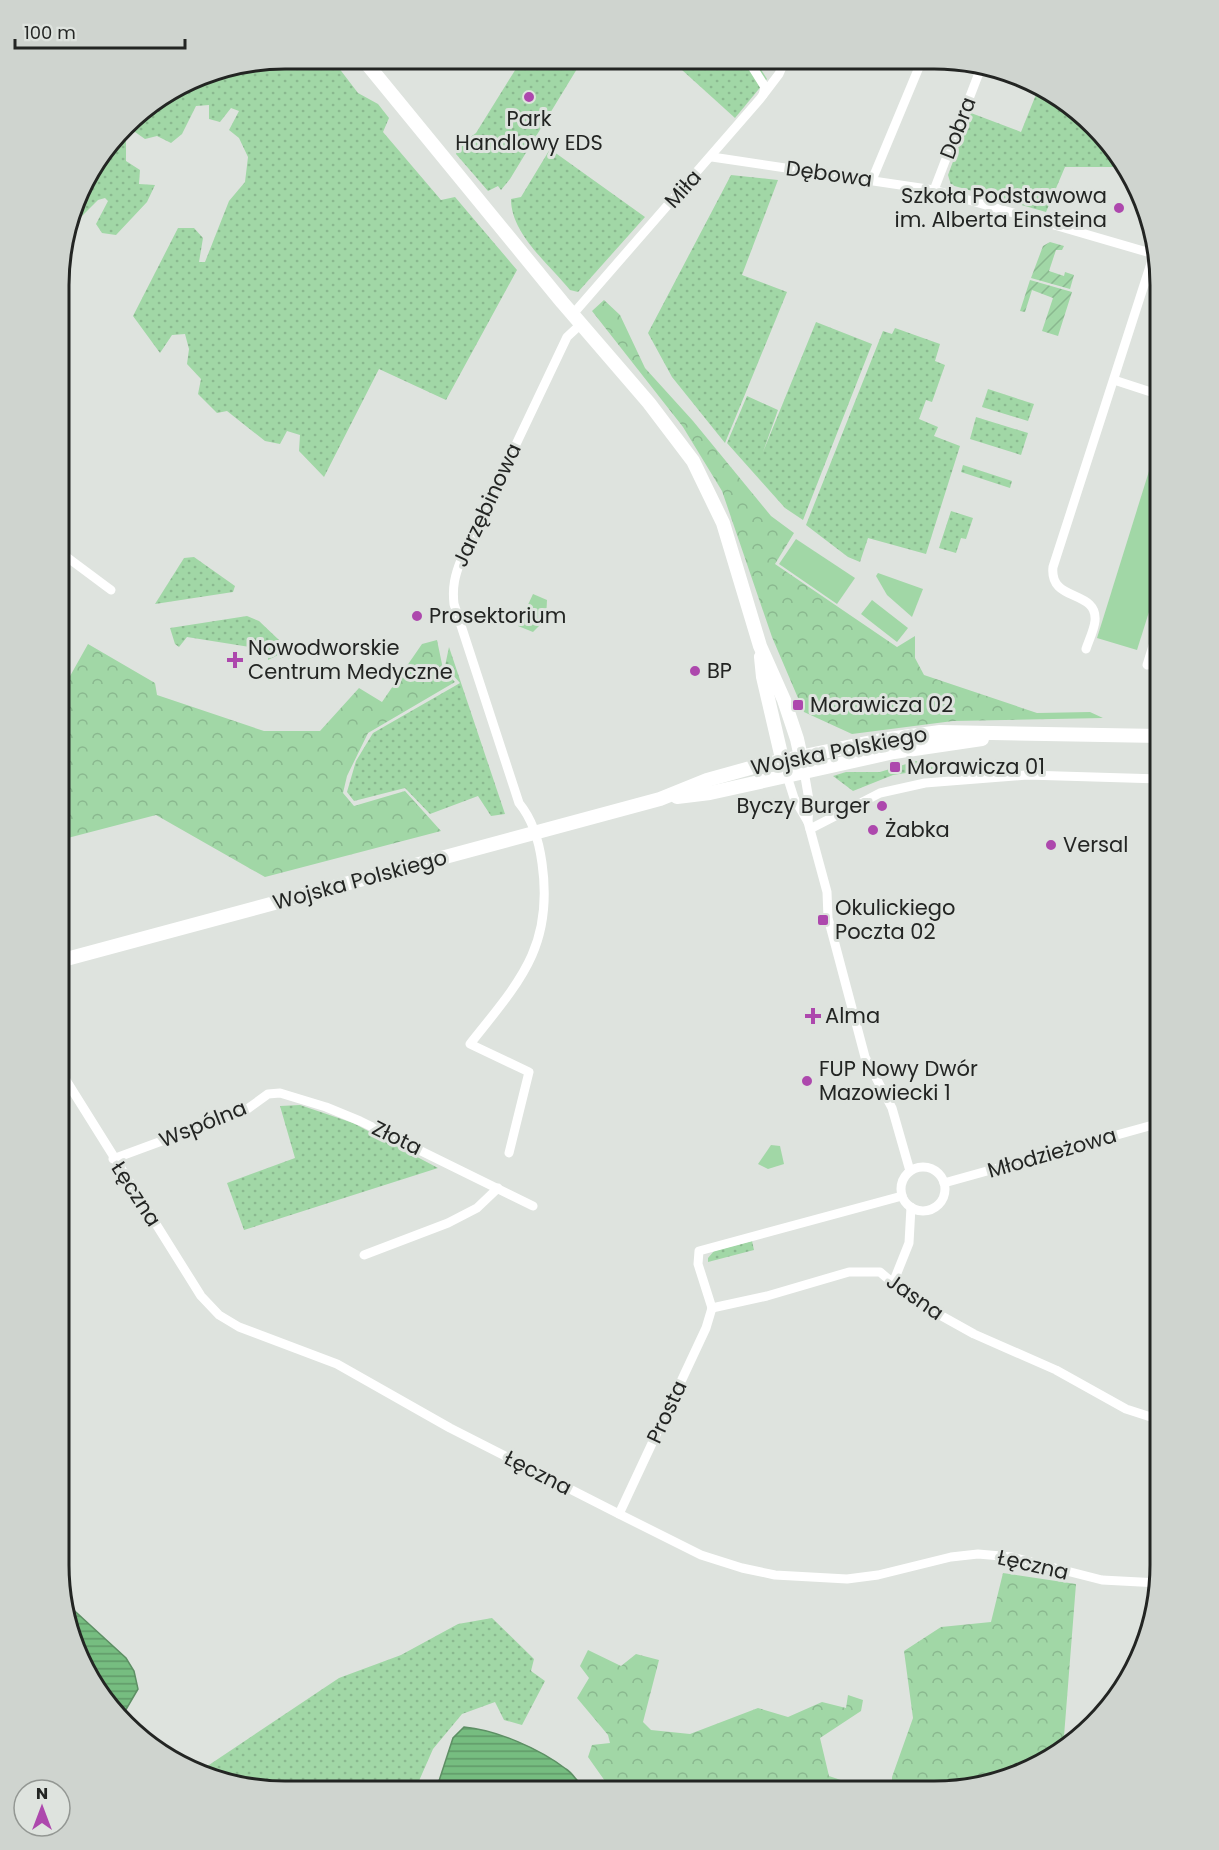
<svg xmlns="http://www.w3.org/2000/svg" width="1219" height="1850" viewBox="0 0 1219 1850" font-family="Poppins,sans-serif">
<defs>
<pattern id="grass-dots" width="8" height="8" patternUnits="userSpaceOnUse" patternTransform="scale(1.5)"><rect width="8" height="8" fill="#a1d7a6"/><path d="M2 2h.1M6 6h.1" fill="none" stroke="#8ab88f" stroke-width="1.8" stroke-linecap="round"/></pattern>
<pattern id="forest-crowns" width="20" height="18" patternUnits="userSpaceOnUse" patternTransform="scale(1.5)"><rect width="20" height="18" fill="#a1d7a6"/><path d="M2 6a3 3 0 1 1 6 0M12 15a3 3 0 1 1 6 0" fill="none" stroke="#8ab88f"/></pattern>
<pattern id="garden-furrows" width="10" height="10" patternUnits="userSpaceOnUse" patternTransform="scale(1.5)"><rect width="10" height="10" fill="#a1d7a6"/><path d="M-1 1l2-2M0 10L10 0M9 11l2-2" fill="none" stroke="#8ab88f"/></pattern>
<pattern id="water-rules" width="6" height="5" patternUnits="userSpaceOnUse" patternTransform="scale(1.5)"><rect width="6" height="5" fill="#76bd80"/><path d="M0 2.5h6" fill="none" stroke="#609968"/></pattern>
</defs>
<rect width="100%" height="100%" fill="#dee3de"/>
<g fill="url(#grass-dots)">
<polygon points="285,59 332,59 358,93 378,104 389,118 383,132 441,200 455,197 517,270 446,400 379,369 324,477 299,451 300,435 287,431 280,444 265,441 227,411 217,413 198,394 201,379 187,364 189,349 185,334 172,335 160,353 133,316 178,228 194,228 203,238 199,262 205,262 229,201 245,182 248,157 239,138 229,130 239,111 231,108 220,122 209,119 209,105 196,106 182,134 171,143 157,136 145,139 135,132 126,137 126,161 140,170 139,184 155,185 147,202 116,235 102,233 96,224 108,201 105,198 98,200 82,216 75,206 82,185 135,115 199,76"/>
<polygon points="522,59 583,59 510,179 501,190 498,186 488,191 456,154 458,146 476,133"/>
<polygon points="671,60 755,60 767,79 735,118"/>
<polygon points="1039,87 1072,105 1113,147 1117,154 1114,167 1065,167 1046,212 951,185 948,175 971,113 1021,132"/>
<path d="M 550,149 L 645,217 L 578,292 L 570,290 C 549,264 511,234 511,199 L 521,197 Z"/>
<polygon points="731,175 778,180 742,275 787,292 725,443 672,377 648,333"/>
<polygon points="816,322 872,344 803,520 785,508 727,443 747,396 778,410 763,452"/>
<polygon points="895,328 940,344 935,361 945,365 932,402 926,400 919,419 938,427 934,436 960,446 926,554 868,538 860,562 848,557 806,525 883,331 892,334"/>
<polygon points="988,389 1034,404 1028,421 982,407"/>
<polygon points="976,417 1028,433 1021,455 970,439"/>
<polygon points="963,465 1012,481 1010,488 961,472"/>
<polygon points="951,511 973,518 966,539 961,538 956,553 939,548"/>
<polygon points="194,557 235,586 233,592 155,604 184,558"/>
<polygon points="247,616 259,621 279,640 278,655 268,660 268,650 187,637 179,647 175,644 170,628"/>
<polygon points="449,647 505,814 491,816 478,796 430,814 405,788 354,801 347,792 356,761 373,733 460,683 445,666"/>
<polygon points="916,761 945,767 893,775 853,791 833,776 846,772 880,772"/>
<polygon points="300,1105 353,1123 438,1168 244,1230 227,1183 295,1158 280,1106"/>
<polygon points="752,1241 754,1250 708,1262 708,1258 714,1251"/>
<polygon points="492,1618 534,1659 531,1671 545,1681 522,1725 504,1720 495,1702 462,1714 433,1749 415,1790 256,1790 197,1773 339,1678 401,1655 458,1624"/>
</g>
<g fill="url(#forest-crowns)">
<polygon points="604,300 620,315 645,368 693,421 771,516 794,533 775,564 897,647 915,636 915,658 924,675 1037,713 1090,712 1103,718 953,721 852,734 804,712 772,637 722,491 683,427 592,311"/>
<polygon points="437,640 443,669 455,682 368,733 347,776 343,793 354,806 405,791 441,831 265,877 156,815 60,840 60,694 88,644 155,683 157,695 264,731 320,731 359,688 382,702 422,644"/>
<polygon points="1003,1573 1076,1584 1063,1749 1021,1774 934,1791 892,1791 892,1777 913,1718 904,1651 941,1627 991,1622"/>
<polygon points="588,1650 621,1666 636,1654 659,1660 643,1722 651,1730 690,1734 758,1708 788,1717 822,1702 846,1708 848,1695 863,1700 861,1711 820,1738 829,1776 873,1791 612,1791 588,1757 592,1745 610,1743 608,1735 577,1698 589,1678 580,1666"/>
</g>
<g fill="#a1d7a6">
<polygon points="1160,436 1160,577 1137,650 1097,638"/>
<polygon points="796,539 855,578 837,604 779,564"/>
<polygon points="878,573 923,589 912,617 887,595 876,576"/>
<polygon points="533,594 547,600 546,619 533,632 518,626"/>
<polygon points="872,600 908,628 897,642 861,614"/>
<polygon points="771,1145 780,1146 784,1164 768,1169 758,1164"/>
</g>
<g fill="url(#garden-furrows)">
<polygon points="1050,242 1064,246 1062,250 1056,250 1049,271 1064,276 1065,272 1074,275 1070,289 1031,278 1043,246"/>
<polygon points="1030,280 1072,292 1058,336 1042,331 1053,298 1032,290 1025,312 1020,311"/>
</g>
<g fill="url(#water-rules)" stroke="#5d8f64" stroke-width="1.5">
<polygon points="66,1603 126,1658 134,1671 138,1689 121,1718 106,1703 76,1652"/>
<path d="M 464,1727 C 497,1730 540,1749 566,1769 C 574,1774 577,1783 586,1788 C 592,1791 602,1788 608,1787 L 612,1791 L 440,1790 L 437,1787 L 453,1738 Z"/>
</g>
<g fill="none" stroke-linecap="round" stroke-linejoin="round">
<g stroke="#fff" stroke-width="9">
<polyline points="748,60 765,87 763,95"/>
<polyline points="712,157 934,190 1154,254"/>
<polyline points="872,180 922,60"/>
<polyline points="934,190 982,65"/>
<polyline points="573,314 760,99 779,74 785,60"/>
<polyline points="1114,380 1160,395"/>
<polyline points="1155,416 1160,399"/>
<polyline points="60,552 111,590"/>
<path d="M 1086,649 C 1089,640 1094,630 1095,621 C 1098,589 1049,603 1053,567 L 1154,254"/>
<polyline points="1147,665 1160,623"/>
<polyline points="804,771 809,800 808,822 827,892 828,918 835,944 865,1057 892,1108 910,1171"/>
<polyline points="787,776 794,798 808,822"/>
<polyline points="810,829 880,793 925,783 1027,775 1160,779"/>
<polyline points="59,1069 201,1296 219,1315 239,1327 337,1364 450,1428 619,1514 701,1555 742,1568 775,1575 847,1579 878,1575 951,1557 978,1554 1012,1557 1102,1580 1159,1583"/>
<path d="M 509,1153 L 529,1072 L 470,1044 C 519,982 554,947 542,863 C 539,841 533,820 519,803 L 454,604 C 452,587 455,575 461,560 L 567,337 L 581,324"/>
<polyline points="113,1159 246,1110 268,1094 280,1093 326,1107 360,1121 533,1206"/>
<circle cx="923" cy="1189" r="22"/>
<polyline points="944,1183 1160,1123"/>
<polyline points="364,1255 448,1223 477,1208 498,1188"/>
<polyline points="893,1283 909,1243 911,1207"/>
<polyline points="712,1308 767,1296 849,1272 880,1272 913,1300 974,1334 1056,1370 1126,1409 1160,1420"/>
<polyline points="712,1308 698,1264 699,1251 902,1196"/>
<polyline points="619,1514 706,1328 712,1308"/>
</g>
<g stroke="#fff" stroke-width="14">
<polyline points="363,59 562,302 649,403 693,461 723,523 760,646 784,700 797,739 804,771"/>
<polyline points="761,657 763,677 784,767"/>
<polyline points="677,797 710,793 894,752 982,739"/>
<polyline points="59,961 660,799 707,780 761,765 881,740 940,732 1160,736"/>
</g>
</g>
<g fill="#ad48ad" stroke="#dee3de" stroke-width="2">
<circle cx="529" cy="97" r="6"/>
<circle cx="1119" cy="208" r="6"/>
<circle cx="417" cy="616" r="6"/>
<path d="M232 651h6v6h6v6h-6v6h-6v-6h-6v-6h6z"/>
<circle cx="695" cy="671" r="6"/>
<rect x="792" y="699" width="12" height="12" rx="3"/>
<rect x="889" y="761" width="12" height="12" rx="3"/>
<circle cx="882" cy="806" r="6"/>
<circle cx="873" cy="830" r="6"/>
<circle cx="1051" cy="845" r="6"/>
<rect x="817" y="914" width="12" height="12" rx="3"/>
<path d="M810 1007h6v6h6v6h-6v6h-6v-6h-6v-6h6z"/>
<circle cx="807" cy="1081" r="6"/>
</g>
<g text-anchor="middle" stroke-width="6" stroke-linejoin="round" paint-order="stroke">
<g font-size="21" fill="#232523" stroke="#dee3de" text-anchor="start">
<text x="529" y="126" text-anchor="middle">Park<tspan x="529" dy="24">Handlowy EDS</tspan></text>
<text x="1107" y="203" text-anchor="end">Szkoła Podstawowa<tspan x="1107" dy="24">im. Alberta Einsteina</tspan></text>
<text x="429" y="623">Prosektorium</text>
<text x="248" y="655">Nowodworskie<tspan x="248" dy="24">Centrum Medyczne</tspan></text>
<text x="707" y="678">BP</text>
<text x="810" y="712">Morawicza 02</text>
<text x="907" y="774">Morawicza 01</text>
<text x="870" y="813" text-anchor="end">Byczy Burger</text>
<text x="885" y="837">Żabka</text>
<text x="1063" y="852">Versal</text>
<text x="835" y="915">Okulickiego<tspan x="835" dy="24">Poczta 02</tspan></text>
<text x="825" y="1023">Alma</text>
<text x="819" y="1076">FUP Nowy Dwór<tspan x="819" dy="24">Mazowiecki 1</tspan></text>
</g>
<g font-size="21" fill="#232523" stroke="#dee3de">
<text transform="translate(958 128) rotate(-69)" y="7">Dobra</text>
<text transform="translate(829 174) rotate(8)" y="7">Dębowa</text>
<text transform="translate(683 189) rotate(-48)" y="7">Miła</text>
<text transform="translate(487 505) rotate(-65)" y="7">Jarzębinowa</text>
<text transform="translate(839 751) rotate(-11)" y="7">Wojska Polskiego</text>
<text transform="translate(360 880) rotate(-15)" y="7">Wojska Polskiego</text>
<text transform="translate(203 1124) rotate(-22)" y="7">Wspólna</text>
<text transform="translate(397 1138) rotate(26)" y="7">Złota</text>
<text transform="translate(1052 1153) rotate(-16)" y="7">Młodzieżowa</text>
<text transform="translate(136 1194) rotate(57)" y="7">Łęczna</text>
<text transform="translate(915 1297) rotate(35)" y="7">Jasna</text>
<text transform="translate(667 1412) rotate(-65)" y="7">Prosta</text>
<text transform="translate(538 1473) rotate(27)" y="7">Łęczna</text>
<text transform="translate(1033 1565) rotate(13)" y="7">Łęczna</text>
</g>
</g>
<path d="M0 0H1219V1850H0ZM285 69H934A216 216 0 0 1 1150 285V1565A216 216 0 0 1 934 1781H285A216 216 0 0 1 69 1565V285A216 216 0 0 1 285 69Z" fill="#cfd4cf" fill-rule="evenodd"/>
<path fill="none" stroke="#232523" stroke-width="3" d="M285 69H934A216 216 0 0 1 1150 285V1565A216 216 0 0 1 934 1781H285A216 216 0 0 1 69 1565V285A216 216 0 0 1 285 69Z"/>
<g transform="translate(42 1808)"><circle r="28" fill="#dee3de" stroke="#939793" stroke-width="1.5"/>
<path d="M0-4.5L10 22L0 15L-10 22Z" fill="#ad48ad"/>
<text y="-9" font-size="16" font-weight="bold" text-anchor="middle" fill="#232523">N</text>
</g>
<path d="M15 39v9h170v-9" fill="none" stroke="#232523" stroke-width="3"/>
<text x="24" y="39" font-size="18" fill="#232523" stroke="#dee3de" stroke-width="4.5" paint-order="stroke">100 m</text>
</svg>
